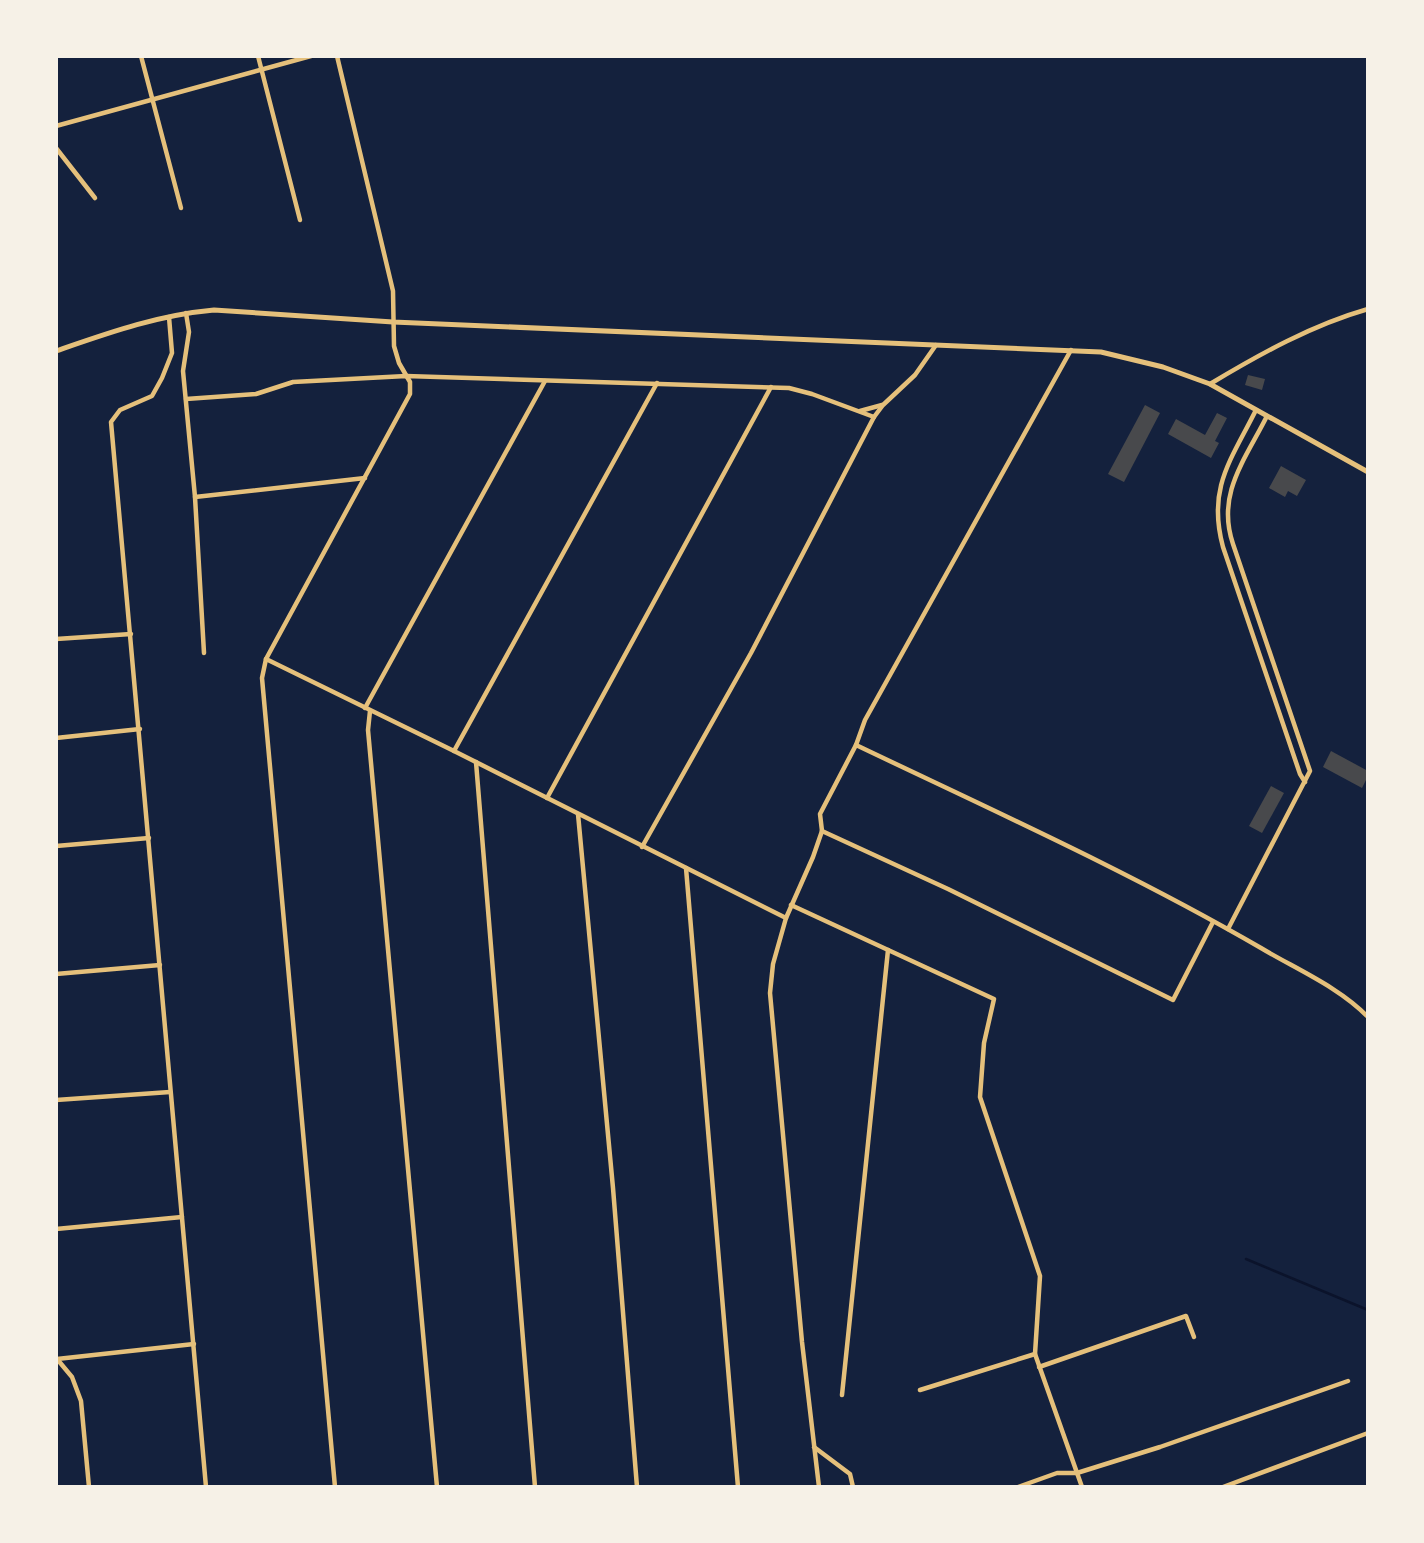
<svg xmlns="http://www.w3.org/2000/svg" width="1424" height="1543" viewBox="0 0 1424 1543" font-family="Lato,sans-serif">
<rect width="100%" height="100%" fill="#14213d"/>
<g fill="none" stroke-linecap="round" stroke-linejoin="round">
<polyline stroke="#0b132b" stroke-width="2.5" points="1246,1259 1368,1310"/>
</g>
<g fill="#48494c">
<polygon points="1248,375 1265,379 1262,390 1245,385"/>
<polygon points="1145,405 1160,413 1124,482 1108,474"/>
<polygon points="1217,413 1227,418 1215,441 1219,443 1211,458 1168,434 1176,419 1205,435"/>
<polygon points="1281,466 1306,480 1297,496 1288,491 1285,497 1269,488"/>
<polygon points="1331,751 1368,771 1368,776 1362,788 1323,767"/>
<polygon points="1271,786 1284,793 1262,833 1249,826"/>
</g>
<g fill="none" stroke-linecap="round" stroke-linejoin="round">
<g stroke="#e5c07b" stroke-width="4.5">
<polyline points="141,56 181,208"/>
<polyline points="258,56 300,220"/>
<polyline points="56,126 311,56"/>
<polyline points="56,148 95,198"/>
<polyline points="186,313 189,332 183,371 195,497 204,653"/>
<polyline points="169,317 172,353 162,378 152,396 120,410 111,422 206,1487"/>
<path d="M 1210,384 C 1260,354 1312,325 1368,309"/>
<polyline points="186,399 256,394 293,382 406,376 789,388 812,394 874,417"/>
<path d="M 1256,410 C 1231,460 1207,488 1223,547 L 1300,774 L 1305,782"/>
<polyline points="860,411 882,405"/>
<polyline points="195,497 365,478"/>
<polyline points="56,639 131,634"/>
<polyline points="266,659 454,751 786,918"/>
<polyline points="365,708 545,381"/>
<polyline points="370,711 368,730 437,1487"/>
<polyline points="56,738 140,729"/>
<path d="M 856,745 C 992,810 1130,872 1261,948 C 1296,969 1339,987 1368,1017"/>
<polyline points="454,751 657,383"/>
<polyline points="476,762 535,1487"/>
<polyline points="547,798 771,387"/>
<polyline points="578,814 613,1188 637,1487"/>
<polyline points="822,831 948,889 1173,1000 1213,922"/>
<polyline points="56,846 149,838"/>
<polyline points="642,847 751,653 874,417 883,405 915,375 936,345"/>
<polyline points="686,868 738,1487"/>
<polyline points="791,905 994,999 984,1043 980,1097 1040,1276 1035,1354 1082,1487"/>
<path d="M 1228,929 L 1310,771 L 1233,544 C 1216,494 1245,460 1267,416"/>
<polyline points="56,974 160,965"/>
<polyline points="56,1100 170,1092"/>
<polyline points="56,1229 182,1217"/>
<polyline points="57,1359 194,1344"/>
<polyline points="57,1359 72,1377 81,1401 89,1487"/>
<polyline points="1039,1367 1186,1316 1194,1337"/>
<polyline points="920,1390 1035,1354"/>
<polyline points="842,1395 888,950"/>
<polyline points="814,1447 850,1474 853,1487"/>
<polyline points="335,1487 262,678 266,659 410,394 410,382 399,363 394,346 393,291 337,56"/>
<polyline points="819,1487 802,1342 770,993 773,964 786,918 813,857 822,831 820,814 856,745 865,720 1071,350"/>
<polyline points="1018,1487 1057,1473 1077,1473 1160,1447 1348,1381"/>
<polyline points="1223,1487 1368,1433"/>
</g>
<path stroke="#e5c07b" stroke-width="5" d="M 56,351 C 108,333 158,315 214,310 L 393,322 L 1101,352 L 1163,367 L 1210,384 L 1368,472"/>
</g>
<rect width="1424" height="1543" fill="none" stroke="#f6f1e7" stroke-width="116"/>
</svg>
